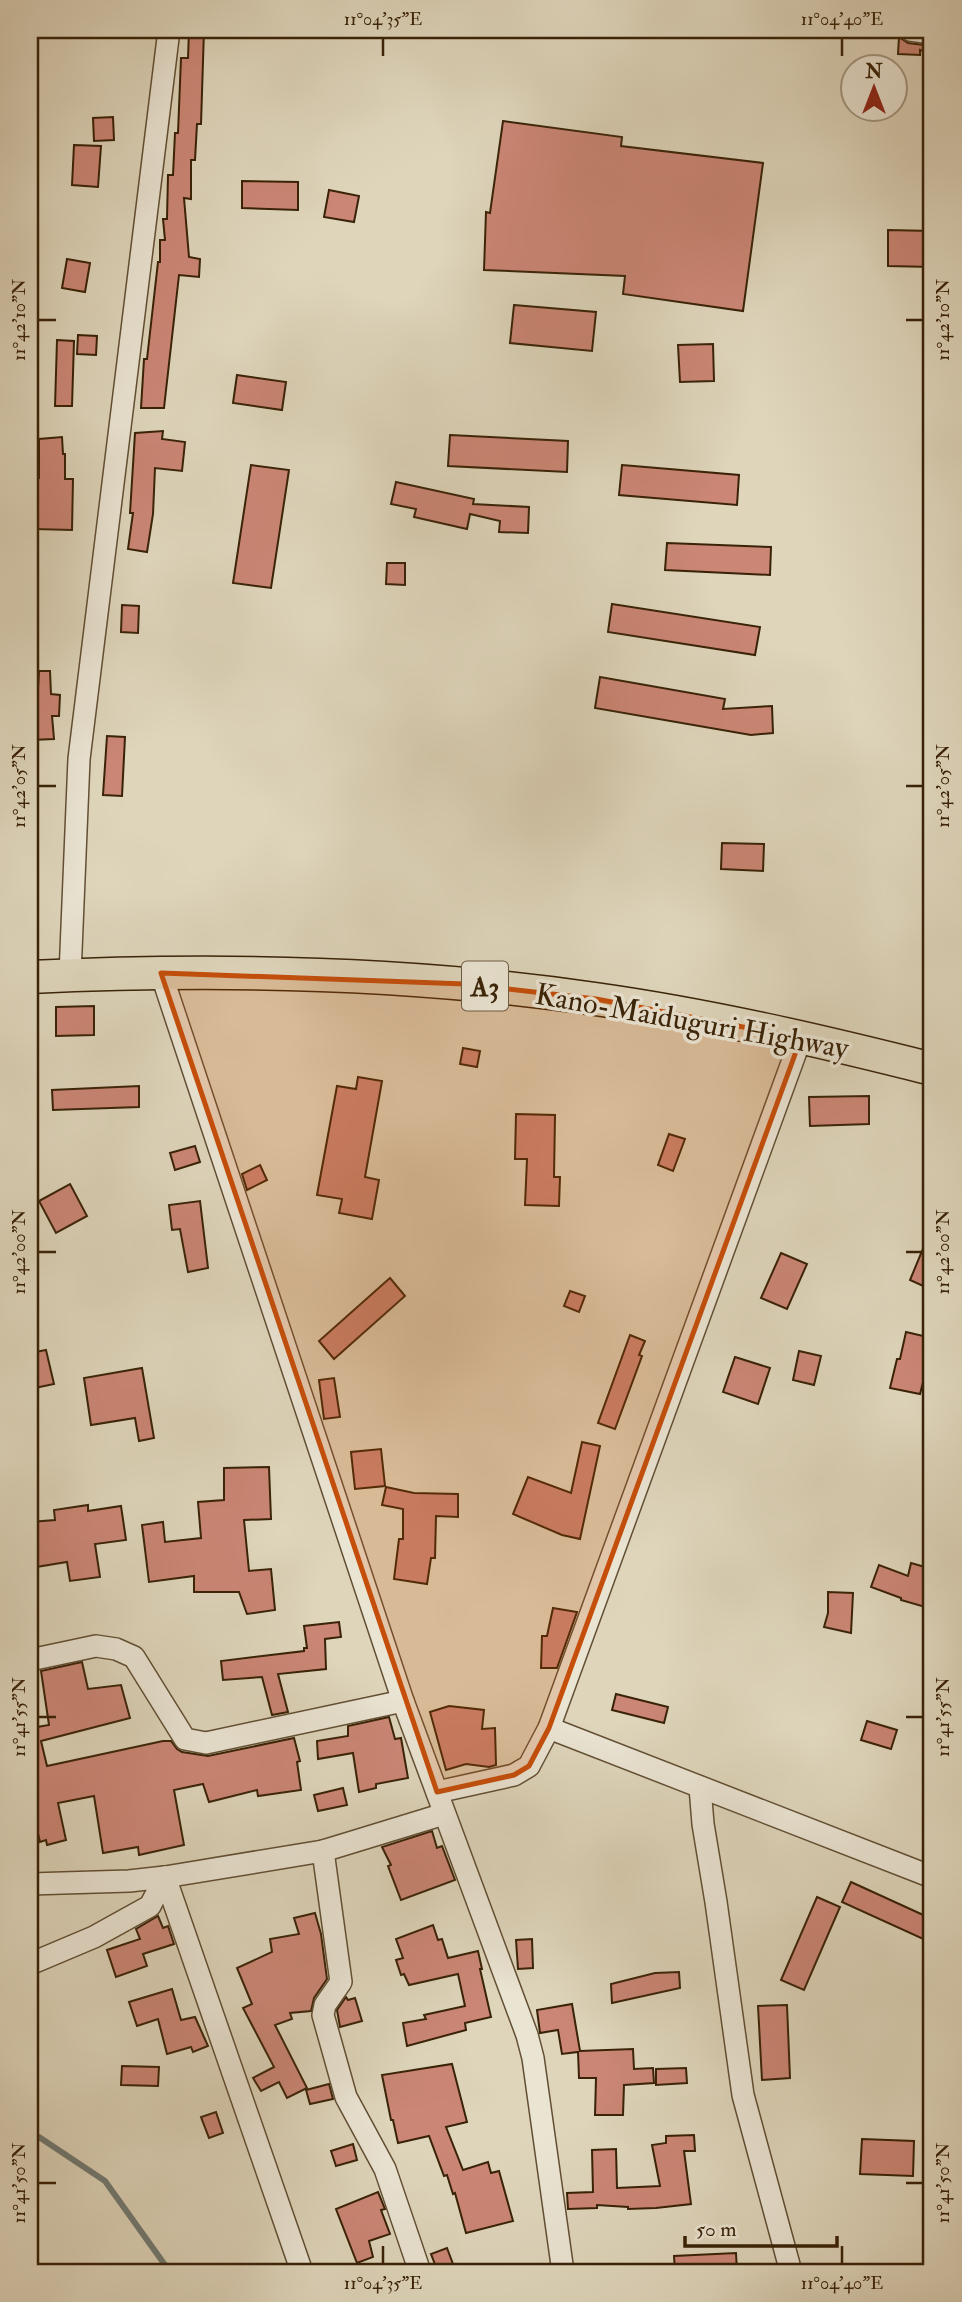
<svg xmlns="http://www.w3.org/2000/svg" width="962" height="2302" viewBox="0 0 962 2302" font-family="'IM FELL Double Pica',serif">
<rect width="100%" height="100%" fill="#ded5bb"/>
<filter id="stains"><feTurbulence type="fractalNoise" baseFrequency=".00286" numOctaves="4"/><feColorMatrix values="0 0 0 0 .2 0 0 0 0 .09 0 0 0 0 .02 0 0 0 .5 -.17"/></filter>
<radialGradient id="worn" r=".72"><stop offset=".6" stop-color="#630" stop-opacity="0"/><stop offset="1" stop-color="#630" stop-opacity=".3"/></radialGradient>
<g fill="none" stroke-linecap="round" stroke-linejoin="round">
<polyline stroke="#727b74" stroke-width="6" points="30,2140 39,2137 105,2181 170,2272"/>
</g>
<g fill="#cb8675" stroke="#392207" stroke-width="2">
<polygon points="189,30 204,30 201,124 197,124 195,160 191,160 191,199 184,198 189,257 200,259 199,277 179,275 164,408 141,408 144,359 147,359 158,262 160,262 160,240 165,240 163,219 167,219 168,175 173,175 175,133 178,133 181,58 188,58"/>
<polygon points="899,37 908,43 932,46 932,54 920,50 920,55 898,54"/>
<polygon points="113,117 114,140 94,141 93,118"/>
<polygon points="503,121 622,137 621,146 763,163 743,311 623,294 625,276 484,270 486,212 490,213"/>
<polygon points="74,145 101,146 98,187 72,185"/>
<polygon points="242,181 298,182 298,210 242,208"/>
<polygon points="329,190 359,196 354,222 324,217"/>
<polygon points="888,230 932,231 932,267 888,266"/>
<polygon points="67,259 90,263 85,292 62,288"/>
<polygon points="514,305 596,312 592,351 510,343"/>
<polygon points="78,335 97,336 96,355 77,354"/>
<polygon points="57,340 74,341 72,406 55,406"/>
<polygon points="713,344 714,381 680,382 678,345"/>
<polygon points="237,375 286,382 282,410 233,403"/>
<polygon points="163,431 162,439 185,442 182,471 155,468 153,514 147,552 128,549 133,513 130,513 135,433"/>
<polygon points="450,435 568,441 567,472 448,466"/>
<polygon points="62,437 63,454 65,454 65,479 73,479 72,530 34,529 35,478 39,478 39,439"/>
<polygon points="251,465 289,470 271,588 233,583"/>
<polygon points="622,465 739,475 737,505 619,495"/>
<polygon points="396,482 474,499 473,504 529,507 528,533 499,532 500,521 470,514 467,529 414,517 416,509 391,504"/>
<polygon points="667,543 771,547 770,575 665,570"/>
<polygon points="387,563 405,563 405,585 386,584"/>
<polygon points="612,604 760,627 755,655 608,632"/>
<polygon points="122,605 139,606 138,633 121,632"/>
<polygon points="39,671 50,671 51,694 60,695 59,716 52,716 54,739 30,740 30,722 36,722"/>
<polygon points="600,677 725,699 723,709 772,706 773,733 751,735 595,708"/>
<polygon points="107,736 125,737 122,796 103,795"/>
<polygon points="722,843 764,844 763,871 721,869"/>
<polygon points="94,1006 94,1035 56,1036 56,1007"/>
<polygon points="463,1048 480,1051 477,1067 460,1064"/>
<polygon points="358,1077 382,1081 365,1177 379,1180 372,1219 339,1213 342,1199 317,1195 337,1086 356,1089"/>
<polygon points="139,1086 139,1107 53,1110 52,1090"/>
<polygon points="869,1096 869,1124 810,1126 809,1097"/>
<polygon points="516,1114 555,1115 554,1177 560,1177 559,1206 525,1205 527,1159 515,1159"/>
<polygon points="669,1134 685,1139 673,1171 658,1165"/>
<polygon points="195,1146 200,1162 175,1170 170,1153"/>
<polygon points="260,1165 267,1180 247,1190 242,1174"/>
<polygon points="70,1184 87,1216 56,1233 39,1201"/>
<polygon points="200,1201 208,1268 188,1272 180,1229 172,1230 169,1205"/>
<polygon points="932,1227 932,1290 910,1280"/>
<polygon points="781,1253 807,1264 787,1309 761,1298"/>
<polygon points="390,1278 405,1296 334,1359 319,1341"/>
<polygon points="570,1291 585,1296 579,1312 564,1306"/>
<polygon points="906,1332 932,1338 932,1372 926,1371 920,1394 890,1388 897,1359 900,1359"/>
<polygon points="630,1335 645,1341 639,1355 642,1356 615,1429 598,1423"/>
<polygon points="46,1350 54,1384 30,1389 30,1353"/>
<polygon points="799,1351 821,1356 814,1385 793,1380"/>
<polygon points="735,1357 770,1368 758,1404 723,1392"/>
<polygon points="142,1368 154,1438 139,1441 135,1418 91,1425 84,1378"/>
<polygon points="334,1378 340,1417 324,1419 319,1380"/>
<polygon points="582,1442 600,1446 580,1539 562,1535 513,1514 528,1477 571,1493"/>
<polygon points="381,1449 385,1486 355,1489 351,1452"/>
<polygon points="269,1467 271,1519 244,1520 249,1571 271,1569 275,1610 247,1614 239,1592 194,1592 194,1576 149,1582 142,1525 163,1522 165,1542 201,1538 198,1502 224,1500 224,1468"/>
<polygon points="386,1487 414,1493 458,1494 458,1517 436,1516 435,1558 431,1558 427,1584 394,1579 399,1539 403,1539 403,1509 382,1505"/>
<polygon points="88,1505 88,1511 121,1506 126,1540 95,1544 100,1577 70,1581 67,1562 30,1568 30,1522 55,1520 54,1510"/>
<polygon points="911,1563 932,1569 932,1609 901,1600 901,1598 871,1587 879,1565 908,1576"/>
<polygon points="828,1592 853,1593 851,1633 824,1627 828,1613"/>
<polygon points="553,1608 577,1612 557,1668 541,1668 542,1636 547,1636"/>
<polygon points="339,1622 341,1637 325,1639 326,1669 278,1674 288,1712 272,1715 262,1677 223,1680 221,1661 304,1651 304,1648 307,1648 304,1626"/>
<polygon points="82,1662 88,1689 121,1685 130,1718 41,1741 47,1766 163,1741 171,1741 177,1749 182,1752 208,1756 294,1738 300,1761 297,1762 301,1790 258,1796 257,1790 209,1802 203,1784 174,1790 184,1845 139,1855 138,1847 103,1853 94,1796 58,1803 66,1840 47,1845 46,1840 40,1842 34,1816 30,1817 30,1722 36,1721 37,1727 49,1725 41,1671"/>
<polygon points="616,1694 668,1707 664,1723 612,1710"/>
<polygon points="449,1706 484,1710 482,1729 495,1728 496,1765 489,1767 466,1764 446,1770 430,1712"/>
<polygon points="389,1717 395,1739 401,1738 408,1778 376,1784 376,1788 359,1792 353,1753 318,1759 317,1741 348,1736 348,1726"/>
<polygon points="867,1721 897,1730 891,1749 861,1740"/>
<polygon points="343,1788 347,1805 318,1811 314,1795"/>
<polygon points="432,1831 437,1848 442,1846 455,1880 401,1900 388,1866 391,1865 382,1847"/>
<polygon points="851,1882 932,1919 932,1943 842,1902"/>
<polygon points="817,1897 840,1907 804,1990 781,1980"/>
<polygon points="315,1913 321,1934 327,1979 314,1998 311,2011 290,2013 292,2019 275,2025 307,2088 287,2098 279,2082 261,2091 253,2078 274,2067 243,2008 252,2004 237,1968 272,1952 270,1939 299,1934 294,1918"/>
<polygon points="158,1916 163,1928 168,1926 174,1944 143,1954 147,1966 116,1977 107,1950 140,1939 136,1929"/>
<polygon points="433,1925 438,1940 442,1939 448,1958 478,1951 482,1969 480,1969 491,2017 465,2023 466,2030 407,2046 403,2023 426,2019 424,2015 465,2006 458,1974 409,1985 404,1974 401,1975 396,1960 403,1958 396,1939"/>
<polygon points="532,1939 533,1968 518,1969 516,1940"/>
<polygon points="679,1972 680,1988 612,2003 611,1984 655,1973"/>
<polygon points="172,1989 181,2020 195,2017 208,2046 193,2052 191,2047 167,2054 158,2019 137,2026 129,2002"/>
<polygon points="346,1997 348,2000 355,1998 362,2021 340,2027 337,2010"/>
<polygon points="572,2004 580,2051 633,2049 634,2069 653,2068 654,2083 624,2085 623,2115 595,2115 596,2078 579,2078 578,2052 562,2054 558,2030 540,2033 537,2010"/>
<polygon points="787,2005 790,2078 762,2080 758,2006"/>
<polygon points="452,2064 467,2122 446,2127 463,2170 488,2162 491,2173 499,2171 513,2221 466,2233 455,2193 453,2194 447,2175 444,2176 429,2136 398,2143 393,2120 391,2120 382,2075"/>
<polygon points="122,2066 159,2067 158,2086 121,2085"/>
<polygon points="686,2068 687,2083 656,2085 656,2069"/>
<polygon points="329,2084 333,2099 310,2104 306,2090"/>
<polygon points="216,2112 223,2133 209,2138 201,2117"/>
<polygon points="694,2135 695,2151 684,2151 691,2204 656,2208 628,2209 628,2207 597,2205 597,2208 568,2209 567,2193 593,2192 592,2150 616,2149 617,2188 660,2186 652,2145 666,2143 666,2136"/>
<polygon points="862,2139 914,2141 913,2176 860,2174"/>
<polygon points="353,2144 357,2160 336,2166 331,2151"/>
<polygon points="378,2192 385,2209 381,2210 390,2234 369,2241 373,2257 357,2263 336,2209"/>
<polygon points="447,2248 456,2272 438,2272 431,2254"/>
<polygon points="736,2253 737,2272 675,2272 674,2256"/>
</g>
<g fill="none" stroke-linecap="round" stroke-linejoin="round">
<defs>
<g id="minor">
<polyline points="910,30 932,33"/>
<polyline points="161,973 403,1701 527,2035 533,2058 563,2272"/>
<polyline points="70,975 79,759 169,30"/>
<polyline points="30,1660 96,1646 116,1649 134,1657 185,1739 206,1743 403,1701"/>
<polyline points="549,1728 932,1877"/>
<polyline points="700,1787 703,1824 716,1902 743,2095 791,2272"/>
<polyline points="437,1792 514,1775 529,1766 549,1728 801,1038"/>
<polyline points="323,1851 341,1982 325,2005 323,2015 346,2097 385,2169 420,2272"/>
<polyline points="165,1877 302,2272"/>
<polyline points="30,1884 129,1881 165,1877 323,1851 444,1814"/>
<polyline points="30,1964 94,1937 150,1906 165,1877"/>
</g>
<path id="highway" d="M 30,977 C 219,968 408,972 595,999 C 709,1015 821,1041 932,1069"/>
</defs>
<use href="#minor" stroke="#624f34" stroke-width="24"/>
<use href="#highway" stroke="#392207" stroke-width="35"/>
<use href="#minor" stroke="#eae4d3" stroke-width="21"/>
<use href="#highway" stroke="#ded5bb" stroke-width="32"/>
</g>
<path fill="#c54e0b" fill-opacity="0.2" stroke="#c54e0b" stroke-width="5" stroke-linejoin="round" d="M 161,973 L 465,984 L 596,999 L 801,1038 L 549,1728 L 529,1766 L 514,1775 L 437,1792 Z"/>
<path fill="none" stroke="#392207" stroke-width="2.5" d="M 383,38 L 383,56M 842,38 L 842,56M 38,320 L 56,320M 906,320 L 923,320M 38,786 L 56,786M 906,786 L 923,786M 38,1252 L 56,1252M 906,1252 L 923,1252M 38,1717 L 56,1717M 906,1717 L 923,1717M 38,2183 L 56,2183M 906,2183 L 923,2183M 383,2246 L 383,2264M 842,2246 L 842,2264"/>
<g text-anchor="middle" stroke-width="7" stroke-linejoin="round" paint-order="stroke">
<rect fill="#eae4d3" stroke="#6e5c44" stroke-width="2" x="462" y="961.5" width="46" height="49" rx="5"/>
<g font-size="28" font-weight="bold" fill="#392207">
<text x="485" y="996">A3</text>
</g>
<g font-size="30" fill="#392207" stroke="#eae4d3">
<text transform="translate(692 1021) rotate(10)" y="10">Kano-Maiduguri Highway</text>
</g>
</g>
<rect width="962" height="2302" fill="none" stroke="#ded5bb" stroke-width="77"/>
<g transform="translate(874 88)"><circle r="33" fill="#eae4d3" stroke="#a39681" stroke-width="2"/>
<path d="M0-5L12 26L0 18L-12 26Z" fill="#8f2418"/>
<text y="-10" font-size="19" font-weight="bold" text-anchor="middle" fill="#392207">N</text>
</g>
<path d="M685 2236v10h152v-10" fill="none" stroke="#392207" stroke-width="3.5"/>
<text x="696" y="2236" font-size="21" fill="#392207" stroke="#eae4d3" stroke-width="5" paint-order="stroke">50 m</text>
<rect x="38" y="38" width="885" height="2226" fill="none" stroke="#392207" stroke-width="2.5"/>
<g font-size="18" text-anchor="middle" fill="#392207">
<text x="383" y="25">11°04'35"E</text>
<text x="842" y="25">11°04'40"E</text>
<text transform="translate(19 320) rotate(-90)" y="6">11°42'10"N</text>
<text transform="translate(943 320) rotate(-90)" y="6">11°42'10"N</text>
<text transform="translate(19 786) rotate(-90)" y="6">11°42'05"N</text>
<text transform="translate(943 786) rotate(-90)" y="6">11°42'05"N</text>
<text transform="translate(19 1252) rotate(-90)" y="6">11°42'00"N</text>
<text transform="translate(943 1252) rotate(-90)" y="6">11°42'00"N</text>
<text transform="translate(19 1717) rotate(-90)" y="6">11°41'55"N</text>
<text transform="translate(943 1717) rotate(-90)" y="6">11°41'55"N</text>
<text transform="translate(19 2183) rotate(-90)" y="6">11°41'50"N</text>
<text transform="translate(943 2183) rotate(-90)" y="6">11°41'50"N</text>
<text x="383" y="2289">11°04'35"E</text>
<text x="842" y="2289">11°04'40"E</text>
</g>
<rect width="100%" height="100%" filter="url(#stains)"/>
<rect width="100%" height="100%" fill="url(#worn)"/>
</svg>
